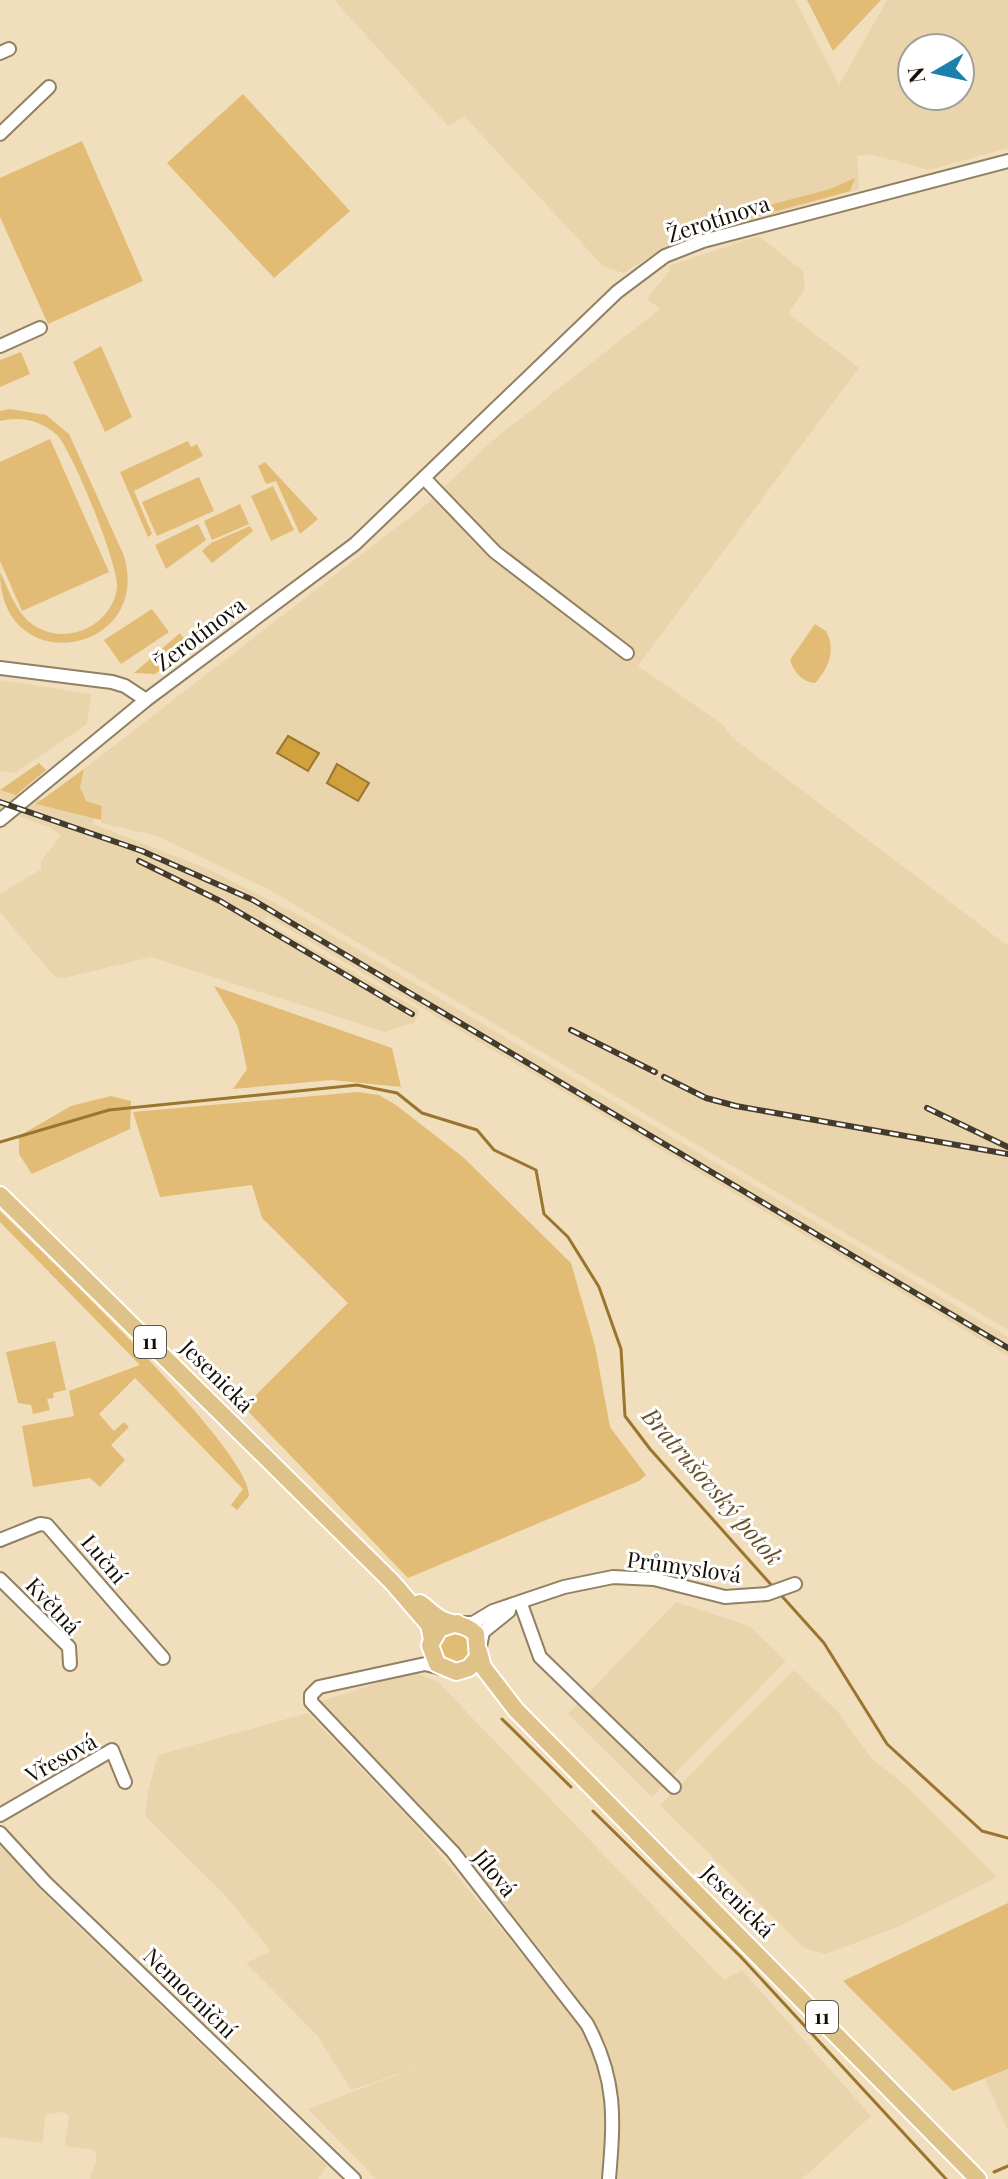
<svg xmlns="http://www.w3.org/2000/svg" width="1008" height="2179" viewBox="0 0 1008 2179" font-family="'Playfair Display',serif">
<rect width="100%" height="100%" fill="#f1debd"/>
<g fill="#ead4ac" fill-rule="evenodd">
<path d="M 334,0 L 795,0 L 839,85 L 887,0 L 1008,0 L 1008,148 L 929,170 L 870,154 L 857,156 L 859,189 L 669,244 L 624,273 L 604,267 L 464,116 L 449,127 ZM 912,48 L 960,48 L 960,96 L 912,96 Z"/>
<polygon points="759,236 803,271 805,289 788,313 859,368 638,666 722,724 733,738 1008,946 1008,1330 270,890 157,836 101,823 102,807 86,801 80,787 84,769 428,503 492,441 660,309 647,299 670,270 668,266"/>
<polygon points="0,680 91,694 87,724 15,773 0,771"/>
<polygon points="0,790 95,813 93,824 206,868 301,916 1008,1337 1008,1356 267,916 264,921 420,1010 415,1022 385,1032 151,957 64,978 55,977 0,912 0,894 41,869 41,861 61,836 51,828 0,809"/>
<polygon points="676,1602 749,1626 786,1661 652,1797 568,1714"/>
<polygon points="794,1670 838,1712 871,1758 906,1786 997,1877 897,1927 826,1954 804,1948 660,1805"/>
<polygon points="412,1672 437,1681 724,1980 742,1970 871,2116 802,2179 376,2179 308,2109 423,2065 351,2090 317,2035 246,1963 271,1951 223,1893 145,1816 148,1791 158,1755 308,1713 416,1826 552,1991 573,1995 555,1967 445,1833 319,1702"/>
<polygon points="0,1844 38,1888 327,2166 318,2179 90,2179 97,2158 94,2150 65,2146 69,2116 62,2112 46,2114 42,2143 0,2137"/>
<polygon points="1008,2069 1008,2131 985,2079"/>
</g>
<g fill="#e2bc74">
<polygon points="807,0 881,0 833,51"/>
<polygon points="243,94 350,211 274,278 167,163"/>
<polygon points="82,141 143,281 48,324 0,217 0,178"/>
<polygon points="855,178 850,191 711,229 705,222 830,189"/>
<polygon points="101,346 132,417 105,432 73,362"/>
<polygon points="21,352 30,374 0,387 0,360"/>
<path d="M 10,409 L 46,415 L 69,434 L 124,556 C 153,655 0,681 0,572 C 8,588 14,607 27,620 C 58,649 111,630 117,588 C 120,568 72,450 57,435 C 41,420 20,416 0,421 L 0,411 Z"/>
<polygon points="50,439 109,572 22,611 0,561 0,462"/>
<polygon points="188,441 191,447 197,444 203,456 134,491 152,534 148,537 120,472"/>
<polygon points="265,462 318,519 300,534 276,481 266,484 258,466"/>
<polygon points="199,477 214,511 157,536 142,502"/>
<polygon points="273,486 294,530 271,541 251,496"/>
<polygon points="240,504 249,524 212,540 204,521"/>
<polygon points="198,524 206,540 166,569 155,545"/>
<polygon points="250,526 253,531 212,563 202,551 211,543"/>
<polygon points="152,609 169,632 121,664 104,640"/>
<path d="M 815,624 L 826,631 C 836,650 829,668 815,683 C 802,682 794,672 790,660 Z"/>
<polygon points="180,633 191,648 155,674 134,673"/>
<polygon points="39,763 46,770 16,795 0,790"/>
<polygon points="84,769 80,787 86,801 102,806 101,820 36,804"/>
<polygon points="214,986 392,1048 401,1087 332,1080 233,1089 247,1069 238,1027"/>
<polygon points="358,1092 379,1095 396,1105 464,1158 571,1263 595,1346 610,1427 646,1475 639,1481 408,1578 244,1407 348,1303 262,1218 252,1185 160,1197 133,1112"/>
<polygon points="111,1096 131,1101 130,1129 32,1174 19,1154 19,1136 71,1106"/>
<path d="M 0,1211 C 42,1252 252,1451 249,1496 L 237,1510 L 231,1505 L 243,1489 L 135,1378 L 99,1414 L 114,1431 L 124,1422 L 129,1427 L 111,1445 L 125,1460 L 100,1487 L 90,1478 L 33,1487 L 22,1426 L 74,1416 L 69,1391 L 140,1365 L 0,1222 Z"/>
<polygon points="55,1341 66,1390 53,1393 54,1398 47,1399 50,1410 33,1414 31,1405 18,1403 6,1352"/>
<circle cx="455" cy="1648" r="17"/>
<polygon points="1008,1903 1008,2069 953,2091 843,1981"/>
</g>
<g fill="#d1a13e" stroke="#99752d" stroke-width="2">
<polygon points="288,736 319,753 308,771 277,753"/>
<polygon points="337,764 369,783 358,801 327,783"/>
</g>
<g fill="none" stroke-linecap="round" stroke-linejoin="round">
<g stroke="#99752d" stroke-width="3">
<polyline points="0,1142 109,1110 357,1085 397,1093 422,1113 477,1130 494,1150 536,1170 544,1214 568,1237 599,1287 621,1349 625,1416 650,1449 774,1588"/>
<polyline points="780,1594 824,1643 887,1744 982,1831 1008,1838"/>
<polyline points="502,1719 571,1787"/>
<polyline points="593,1811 741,1957 946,2179"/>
<polyline points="994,2172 1008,2166"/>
</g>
<defs>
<g id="minor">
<polyline points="0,53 9,49"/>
<polyline points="0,134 49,87"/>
<polyline points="0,346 40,328"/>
<polyline points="424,478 495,552 627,653"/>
<polyline points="0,668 112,682 125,686 146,700"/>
<polyline points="0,820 146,700 355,544 617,292 665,256 703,241 1008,161"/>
<polyline points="0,1540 40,1524 47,1525 163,1658"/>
<polyline points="0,1579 69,1647 70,1664"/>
<polyline points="521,1604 540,1657 674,1787"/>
<polyline points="461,1623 473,1623 493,1611 564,1587 613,1577 654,1579 725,1597 767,1594 795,1584"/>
<polyline points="480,1647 483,1632 509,1611"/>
<path d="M 441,1668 L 425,1664 L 319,1687 L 311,1695 L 311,1702 L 453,1852 L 587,2024 C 617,2080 614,2118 609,2179"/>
<polyline points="0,1815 112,1750 125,1782"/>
<polyline points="0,1833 45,1882 354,2179"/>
</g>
<g id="major">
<polyline points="0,1195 392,1582 429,1625 432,1640"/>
<path d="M 420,1603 C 427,1608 435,1617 443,1620 C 456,1626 465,1623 476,1634 L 478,1657 L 469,1668 L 456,1672 L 437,1664 L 430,1645 L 439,1629 L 457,1623"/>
<polyline points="479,1652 483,1667 516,1710 978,2179"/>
</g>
</defs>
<use href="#minor" stroke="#918062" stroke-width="16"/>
<use href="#major" stroke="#fff" stroke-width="20"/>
<use href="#minor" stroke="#fff" stroke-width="12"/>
<use href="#major" stroke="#dfc288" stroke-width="16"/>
<defs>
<g id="rail">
<polyline points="0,802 142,851 253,900 1008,1348"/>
<polyline points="139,861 220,901 412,1014"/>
<polyline points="571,1030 655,1072"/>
<polyline points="664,1077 706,1098 736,1106 1008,1154"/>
<polyline points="927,1108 1008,1147"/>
</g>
</defs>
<use href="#rail" stroke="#443b2b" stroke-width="6"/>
<use href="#rail" stroke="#fff" stroke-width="3" stroke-dasharray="9" stroke-linecap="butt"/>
</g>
<g text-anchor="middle" stroke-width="6" stroke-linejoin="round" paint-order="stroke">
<g fill="#fff" stroke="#5b574f" stroke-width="2">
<rect x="134" y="1326" width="32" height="32" rx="6"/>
<rect x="806" y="2001" width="32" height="32" rx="6"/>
</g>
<g font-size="20" font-weight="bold" fill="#150f04">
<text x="150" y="1349">11</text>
<text x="822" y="2024">11</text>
</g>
<g font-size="22" fill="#150f04" stroke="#fff">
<text transform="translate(718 219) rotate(-18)" y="8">Žerotínova</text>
<text transform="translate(200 634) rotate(-37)" y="8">Žerotínova</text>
<text transform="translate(217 1376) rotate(45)" y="8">Jesenická</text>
<text transform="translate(104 1559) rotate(50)" y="8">Luční</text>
<text transform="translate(684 1567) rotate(8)" y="8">Průmyslová</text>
<text transform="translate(53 1606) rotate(47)" y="8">Květná</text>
<text transform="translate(61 1758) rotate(-29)" y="8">Vřesová</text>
<text transform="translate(495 1873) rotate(51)" y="8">Jílová</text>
<text transform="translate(738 1901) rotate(45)" y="8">Jesenická</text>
<text transform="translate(190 1993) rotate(44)" y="8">Nemocniční</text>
</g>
<g font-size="24" font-style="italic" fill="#67522a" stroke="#fff">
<text transform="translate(712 1487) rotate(49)" y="8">Bratrušovský potok</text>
</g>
</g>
<g transform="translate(936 72) rotate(261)"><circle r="38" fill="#ffffff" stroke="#a19f9b" stroke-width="2"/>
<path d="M0-6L14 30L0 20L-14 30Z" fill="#1b80ab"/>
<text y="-12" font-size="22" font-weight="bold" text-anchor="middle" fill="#150f04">N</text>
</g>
</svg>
